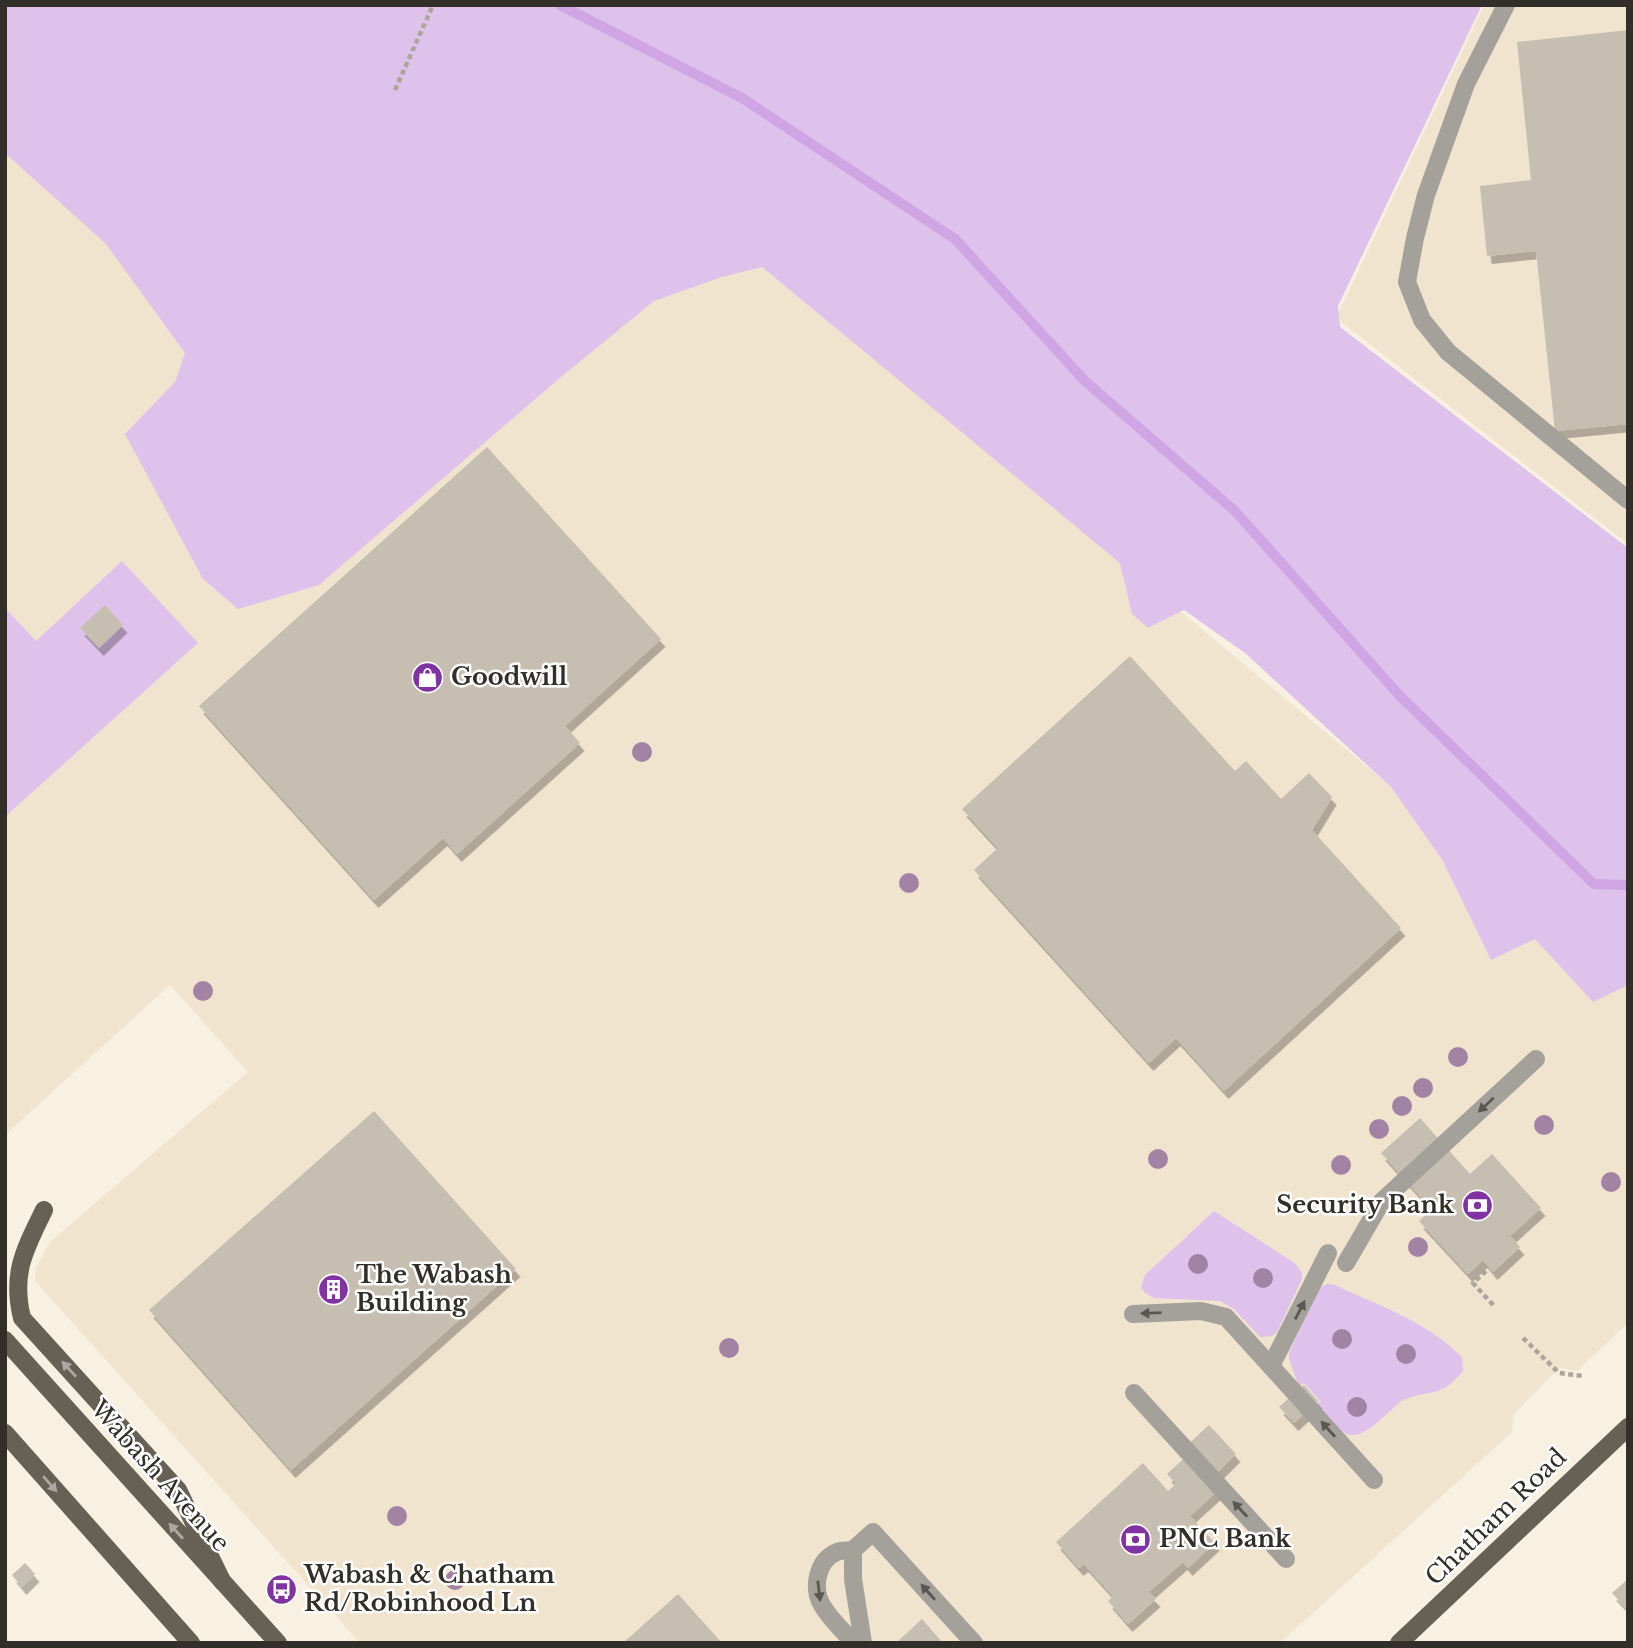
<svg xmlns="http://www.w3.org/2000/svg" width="1633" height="1648" viewBox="0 0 1633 1648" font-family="'Libre Baskerville',serif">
<defs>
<filter id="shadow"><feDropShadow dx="4.5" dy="8" stdDeviation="0" flood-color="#0004"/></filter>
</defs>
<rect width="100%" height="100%" fill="#f8f0e1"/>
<g fill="#f0e4cf">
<polygon points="1484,5 1628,5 1628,544 1336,318"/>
<polygon points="5,74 703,202 1174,606 1425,815 1628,947 1628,1323 1577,1371 1559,1368 1513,1415 1512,1432 1280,1643 360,1643 35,1281 36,1268 50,1242 248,1072 170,985 5,1135"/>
</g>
<g fill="#dec2ec">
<polygon points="5,5 1482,5 1338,306 1340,327 1628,548 1628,985 1593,1002 1535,939 1491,960 1443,861 1391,787 1245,653 1184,610 1148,628 1132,614 1120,563 762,267 722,277 654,301 561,377 319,585 238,609 203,579 125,434 175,382 185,353 106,244 5,153"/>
<polygon points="122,561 198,643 7,815 5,608 36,641"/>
<polygon points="1214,1211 1296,1264 1302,1273 1302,1279 1277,1332 1272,1336 1260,1337 1234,1309 1220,1301 1153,1298 1144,1292 1141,1287 1145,1275"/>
<path d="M 1327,1284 L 1332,1284 C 1376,1304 1428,1322 1462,1357 L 1463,1371 C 1441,1398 1433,1389 1406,1399 C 1399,1401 1394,1408 1389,1412 C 1352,1446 1348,1441 1316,1406 L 1320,1401 L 1304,1383 L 1299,1387 L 1289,1359 L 1289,1353 L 1318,1289 Z"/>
</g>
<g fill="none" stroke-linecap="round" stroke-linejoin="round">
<polyline stroke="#cfa5e4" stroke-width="10" points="560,5 742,98 955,239 1085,381 1235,511 1400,696 1594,884 1628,885"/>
</g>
<g fill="#c6beb0" filter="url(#shadow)">
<polygon points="1628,30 1628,424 1555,431 1536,251 1487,256 1480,186 1531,180 1517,42"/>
<polygon points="487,447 661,639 565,726 580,743 457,854 443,838 374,900 199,706"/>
<polygon points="105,605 123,625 99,648 80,628"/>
<polygon points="1130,656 1235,771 1246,761 1281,799 1309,773 1332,797 1312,830 1401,928 1224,1091 1176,1038 1149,1063 974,870 998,848 962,809"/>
<polygon points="374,1111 516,1269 291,1470 149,1310"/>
<polygon points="1420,1118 1470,1174 1492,1154 1541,1208 1510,1236 1520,1247 1493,1272 1483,1260 1468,1274 1419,1221 1432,1209 1381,1153"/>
<polygon points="1304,1385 1318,1401 1294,1423 1279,1407"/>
<polygon points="1209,1425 1236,1454 1218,1472 1227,1482 1190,1516 1215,1543 1188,1568 1183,1562 1149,1592 1156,1599 1128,1624 1108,1601 1113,1596 1084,1564 1079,1568 1056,1542 1143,1463 1168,1491 1176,1484 1167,1474 1190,1453 1185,1447"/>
<polygon points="25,1563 35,1574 22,1587 12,1575"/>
<polygon points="1628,1579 1628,1610 1612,1593"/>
<polygon points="678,1594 722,1643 623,1643"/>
<polygon points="922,1619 943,1643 896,1643"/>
</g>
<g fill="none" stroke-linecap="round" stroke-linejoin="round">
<g stroke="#aba59a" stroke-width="4.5" stroke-dasharray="5 3.5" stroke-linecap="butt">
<polyline points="395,90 433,5"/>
<polyline points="1486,1271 1473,1283 1495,1307"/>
<polyline points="1523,1338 1559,1373 1583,1376"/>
</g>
<g stroke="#a4a19b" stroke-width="18">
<polyline points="1506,5 1466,84 1426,195 1415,238 1407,282 1422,320 1448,352 1628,500"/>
<polyline points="1346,1263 1382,1201 1536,1059"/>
<polyline points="1133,1314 1201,1311 1226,1317 1374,1480"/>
<polyline points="1271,1366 1328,1253"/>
<polyline points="1134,1393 1286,1559"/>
<path d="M 853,1550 C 848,1551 841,1550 837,1552 C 817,1560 812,1588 822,1605 C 830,1619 843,1631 854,1643"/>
<polyline points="863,1643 853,1579 853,1550 873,1532 974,1643"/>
</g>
<g stroke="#666055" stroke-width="18">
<path d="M 44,1210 C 25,1249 11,1273 22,1318 L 178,1490 L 222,1581"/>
<polyline points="5,1340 278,1643"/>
<polyline points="5,1433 191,1643"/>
<polyline points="1399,1643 1628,1427"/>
</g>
</g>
<g fill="#a383a4">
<circle cx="642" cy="752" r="10"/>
<circle cx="909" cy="883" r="10"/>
<circle cx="203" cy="991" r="10"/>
<circle cx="1458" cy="1057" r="10"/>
<circle cx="1423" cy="1088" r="10"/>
<circle cx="1402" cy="1106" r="10"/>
<circle cx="1544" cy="1125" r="10"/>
<circle cx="1379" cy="1129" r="10"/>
<circle cx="1158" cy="1159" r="10"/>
<circle cx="1341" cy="1165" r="10"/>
<circle cx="1611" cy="1182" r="10"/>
<circle cx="1418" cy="1247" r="10"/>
<circle cx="1198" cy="1264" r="10"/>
<circle cx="1263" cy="1278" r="10"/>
<circle cx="1342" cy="1339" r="10"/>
<circle cx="729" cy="1348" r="10"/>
<circle cx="1406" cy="1354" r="10"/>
<circle cx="1357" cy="1407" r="10"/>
<circle cx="397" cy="1516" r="10"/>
<circle cx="455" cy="1580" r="10"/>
</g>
<defs><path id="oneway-solid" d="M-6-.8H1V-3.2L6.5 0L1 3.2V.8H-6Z" transform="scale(1.75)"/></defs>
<g fill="#5a5751">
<use href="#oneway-solid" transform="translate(1486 1105) rotate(137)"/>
<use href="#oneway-solid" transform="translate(1300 1310) rotate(-63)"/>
<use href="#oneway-solid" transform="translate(1151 1313) rotate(178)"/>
<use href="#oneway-solid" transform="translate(1328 1429) rotate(-132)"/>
<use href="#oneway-solid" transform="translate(1240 1509) rotate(-133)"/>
<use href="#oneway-solid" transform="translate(819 1591) rotate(83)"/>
<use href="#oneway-solid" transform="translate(928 1592) rotate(-132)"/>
</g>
<g fill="#aba8a2">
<use href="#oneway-solid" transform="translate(69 1369) rotate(-132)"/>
<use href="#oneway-solid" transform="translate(50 1484) rotate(49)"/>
<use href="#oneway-solid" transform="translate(176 1531) rotate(-132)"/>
</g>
<defs>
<symbol id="shop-disc" viewBox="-11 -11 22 22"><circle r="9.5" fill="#8233a3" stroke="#fff"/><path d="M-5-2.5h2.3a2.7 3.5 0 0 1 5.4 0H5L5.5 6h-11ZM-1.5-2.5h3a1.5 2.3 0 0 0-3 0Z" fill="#fff"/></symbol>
<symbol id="bank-disc" viewBox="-11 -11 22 22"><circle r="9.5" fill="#8233a3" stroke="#fff"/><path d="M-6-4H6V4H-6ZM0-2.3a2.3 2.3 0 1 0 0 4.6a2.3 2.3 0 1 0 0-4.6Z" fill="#fff"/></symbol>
<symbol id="building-disc" viewBox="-11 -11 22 22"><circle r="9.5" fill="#8233a3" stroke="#fff"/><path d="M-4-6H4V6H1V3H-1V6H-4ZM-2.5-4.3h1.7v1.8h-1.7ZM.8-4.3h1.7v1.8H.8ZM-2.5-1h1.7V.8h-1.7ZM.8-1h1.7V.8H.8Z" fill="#fff"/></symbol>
<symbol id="bus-disc" viewBox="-11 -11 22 22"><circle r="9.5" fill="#8233a3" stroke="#fff"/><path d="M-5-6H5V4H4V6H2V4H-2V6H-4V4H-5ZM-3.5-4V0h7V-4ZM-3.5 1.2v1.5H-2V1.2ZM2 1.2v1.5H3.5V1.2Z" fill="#fff"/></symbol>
</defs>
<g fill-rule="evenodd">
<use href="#shop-disc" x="410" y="660" width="35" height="35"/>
<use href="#bank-disc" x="1460" y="1188" width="35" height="35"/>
<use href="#building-disc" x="316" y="1272" width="35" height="35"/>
<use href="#bank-disc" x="1118" y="1522" width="35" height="35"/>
<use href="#bus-disc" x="264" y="1572" width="35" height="35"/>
</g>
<g text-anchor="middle" stroke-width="5" stroke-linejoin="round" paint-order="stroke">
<g font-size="24" font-weight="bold" fill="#322f29" stroke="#fff" text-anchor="start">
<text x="451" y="685">Goodwill</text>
<text x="1454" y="1213" text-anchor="end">Security Bank</text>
<text x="356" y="1283">The Wabash<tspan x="356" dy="28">Building</tspan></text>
<text x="1159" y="1547">PNC Bank</text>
<text x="304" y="1583">Wabash &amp; Chatham<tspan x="304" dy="28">Rd/Robinhood Ln</tspan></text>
</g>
<g font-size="24" fill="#322f29" stroke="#fff">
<text transform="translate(160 1476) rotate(48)" y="8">Wabash Avenue</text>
<text transform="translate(1496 1517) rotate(-44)" y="8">Chatham Road</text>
</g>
</g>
<rect width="1633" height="1648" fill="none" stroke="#322f29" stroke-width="14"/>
</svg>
